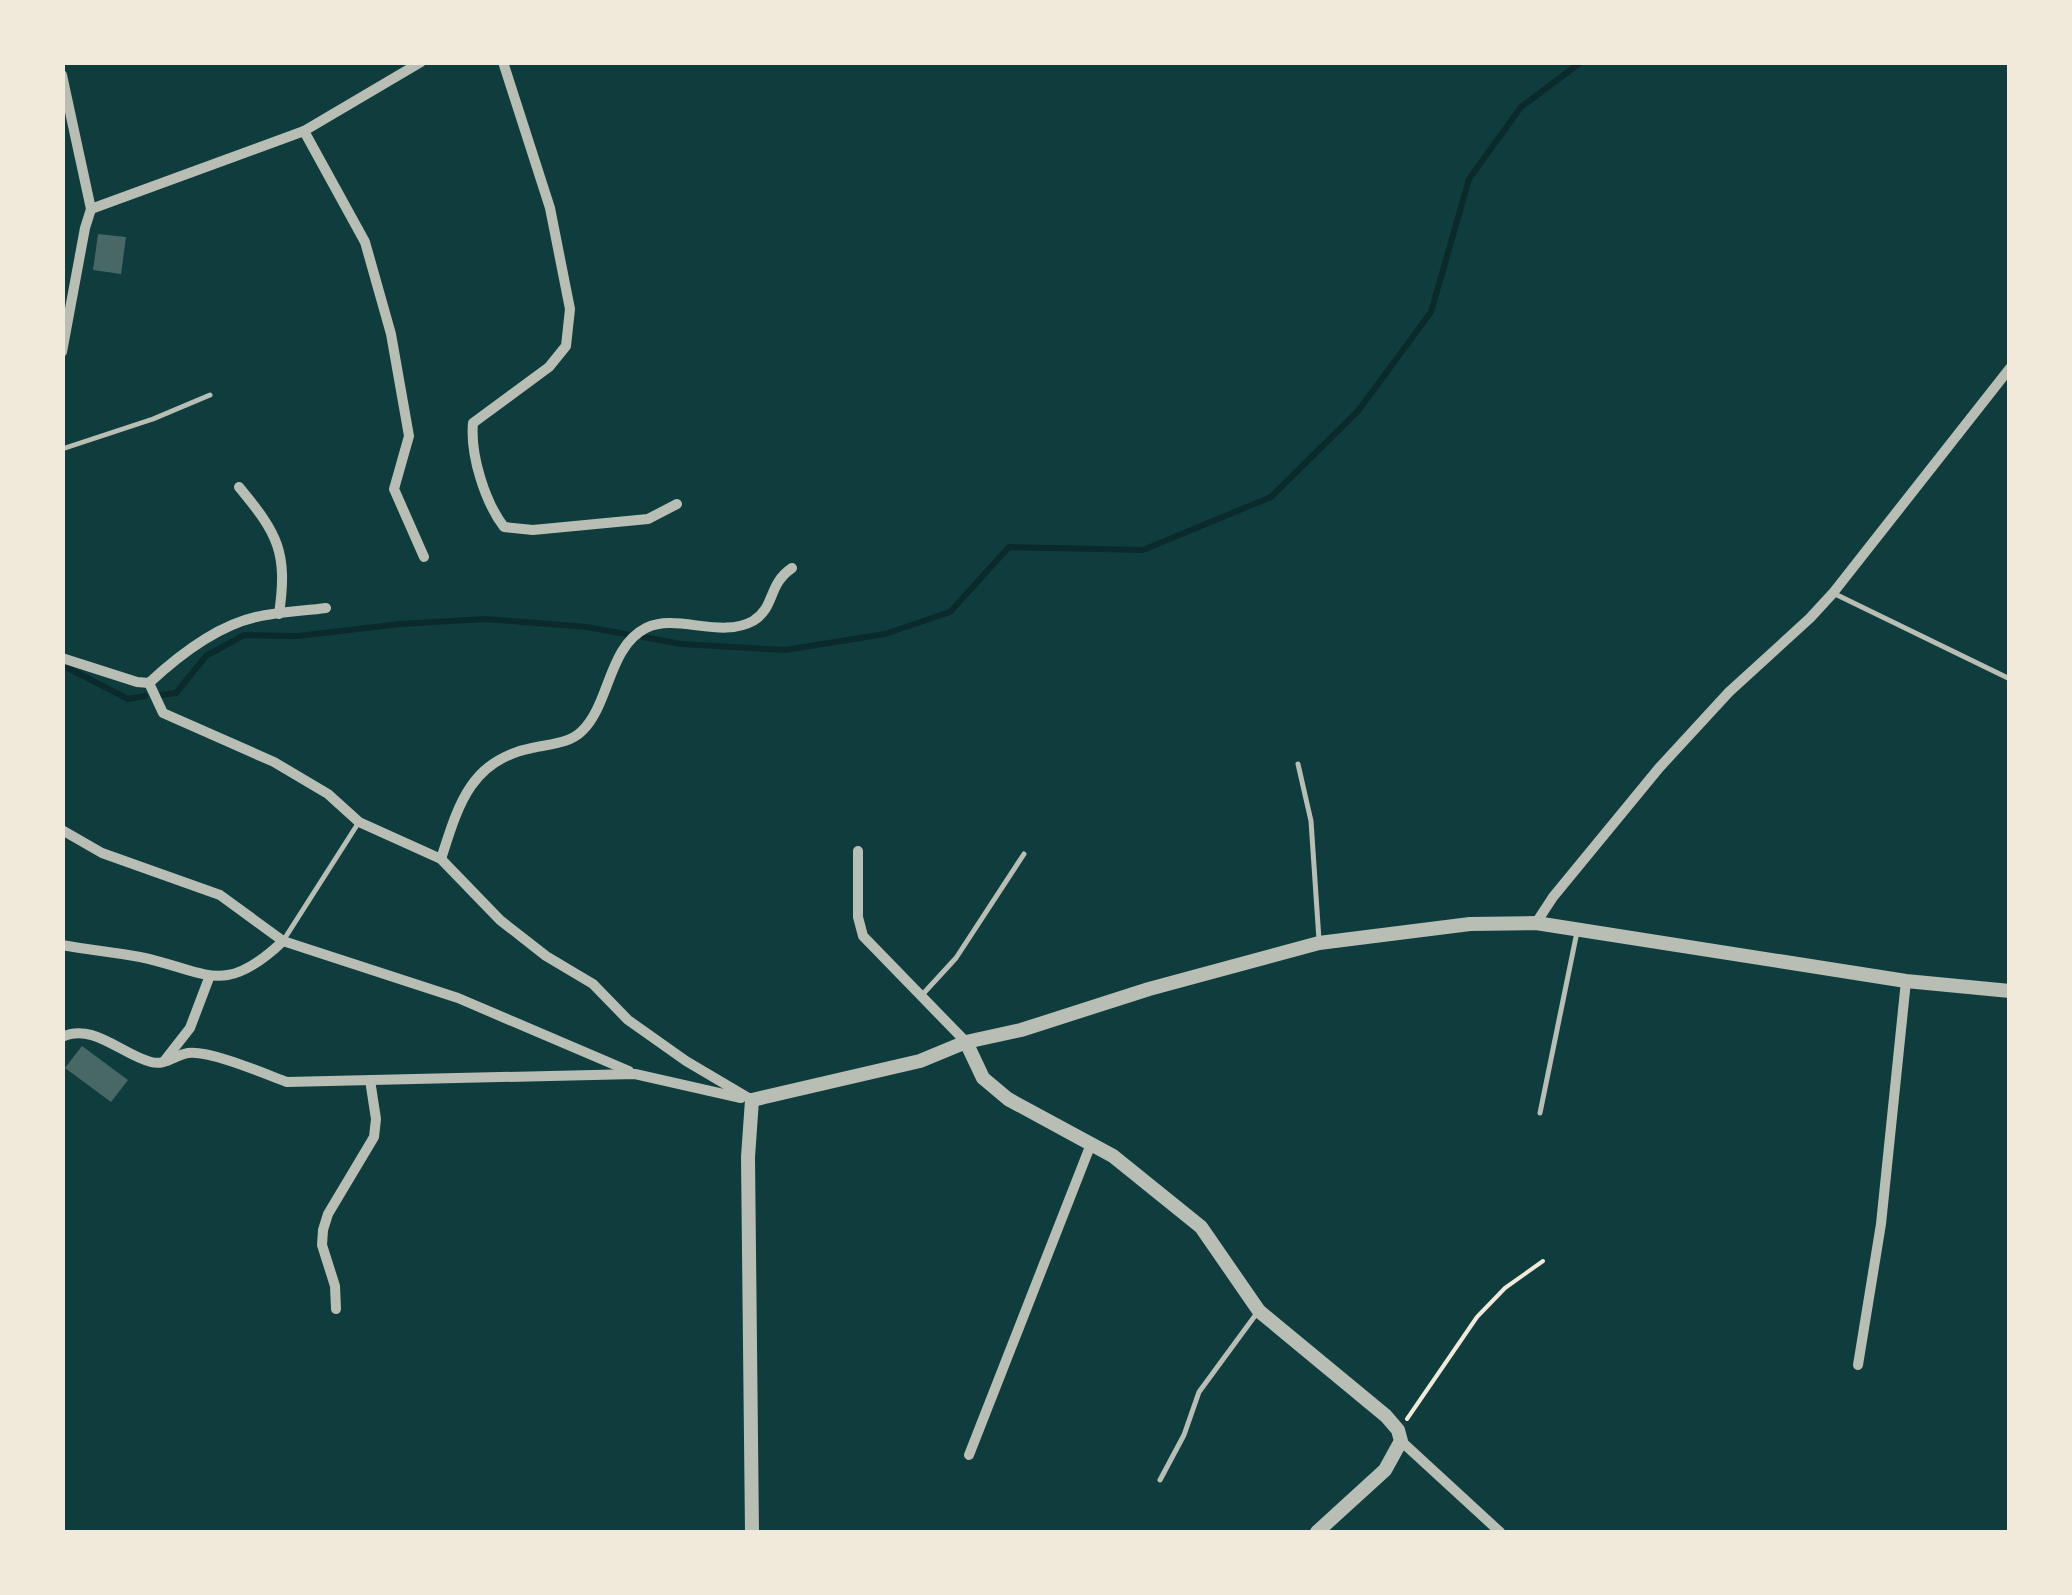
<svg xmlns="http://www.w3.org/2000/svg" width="2072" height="1595" viewBox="0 0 2072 1595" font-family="'Fira Sans Condensed',sans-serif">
<rect width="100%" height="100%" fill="#0f3d3e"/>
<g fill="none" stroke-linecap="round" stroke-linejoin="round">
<g stroke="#0a2a2b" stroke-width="6">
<polyline points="643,637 681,644 785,650 885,634 950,612 1009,547 1143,550 1271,497 1358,411 1431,312 1469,179 1521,107 1581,62"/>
<polyline points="62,665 128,699 145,696"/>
<polyline points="160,695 176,693 206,656 244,635 298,636 400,624 485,619 587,627 631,635"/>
</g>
</g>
<g fill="#486865">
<polygon points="98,234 126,237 121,274 93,270"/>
<polygon points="82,1046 128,1080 111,1102 65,1068"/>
</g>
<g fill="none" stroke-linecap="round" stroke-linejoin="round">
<polyline stroke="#f1e9da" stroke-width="4" points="1407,1419 1477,1317 1505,1288 1543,1261"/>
<g stroke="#b8beb3" stroke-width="5">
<polyline points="62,449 153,419 210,395"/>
<polyline points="1833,593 2010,679"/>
<polyline points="1298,764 1311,821 1319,940"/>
<polyline points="283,941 359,822"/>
<polyline points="922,995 956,958 1024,854"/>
<polyline points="1540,1113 1577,932"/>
<polyline points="1160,1480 1184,1435 1199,1392 1257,1313"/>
</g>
<g stroke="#b8beb3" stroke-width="10">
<path d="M 503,62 L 550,208 L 570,309 L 566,346 L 549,367 L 473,423 C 470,455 485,502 504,527 L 533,530 L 648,519 L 677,504"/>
<polyline points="62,75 91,209 85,228 62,352"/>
<polyline points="304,131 365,242 391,334 409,436 394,489 424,557"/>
<polyline points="91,209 304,131 421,62"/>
<path d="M 239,487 C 278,534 288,552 279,614"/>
<path d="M 62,658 L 137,682 L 149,683 C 178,656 216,626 256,617 C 279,612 303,611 326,608"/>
<polyline points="149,683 163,713 274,762 328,794 359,822 441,859 500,920 546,956 593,984 628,1020 686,1061 752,1100"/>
<polyline points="62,830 102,853 220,895 283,941 458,998 629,1071"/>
<polyline points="858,851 858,917 863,936 966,1042"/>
<path d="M 441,859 C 458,806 470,760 532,748 C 548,744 569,744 582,731 C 610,704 608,647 646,628 C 676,613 721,639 753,621 C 776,607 767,585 792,568"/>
<polyline points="1536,923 1553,897 1659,768 1729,692 1810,618 1833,593 2010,368"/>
<path d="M 62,945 C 88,950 114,952 140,957 C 207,971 223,998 283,941"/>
<path d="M 62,1037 C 93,1022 122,1055 151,1062 C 165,1066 175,1055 188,1053 C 210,1050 265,1074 287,1082 L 635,1074 L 741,1098"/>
<polyline points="165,1060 190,1028 209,978"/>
<polyline points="336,1309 335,1286 322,1245 323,1230 328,1214 374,1137 376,1119 370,1080"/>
<polyline points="1858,1365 1881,1224 1906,981"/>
<polyline points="1401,1441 1500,1532"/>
<polyline points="969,1455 1091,1144"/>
</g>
<g stroke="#b8beb3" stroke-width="14">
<polyline points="966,1042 983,1078 1008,1099 1113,1156 1201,1227 1259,1311 1386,1416 1398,1430 1401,1441 1385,1470 1317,1532"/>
<polyline points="752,1532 748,1157 752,1100 920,1061 966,1042 1021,1030 1149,989 1319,943 1470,924 1536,923 1906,981 2010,991"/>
</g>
</g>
<rect width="2072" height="1595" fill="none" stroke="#f1e9da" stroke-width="130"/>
</svg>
